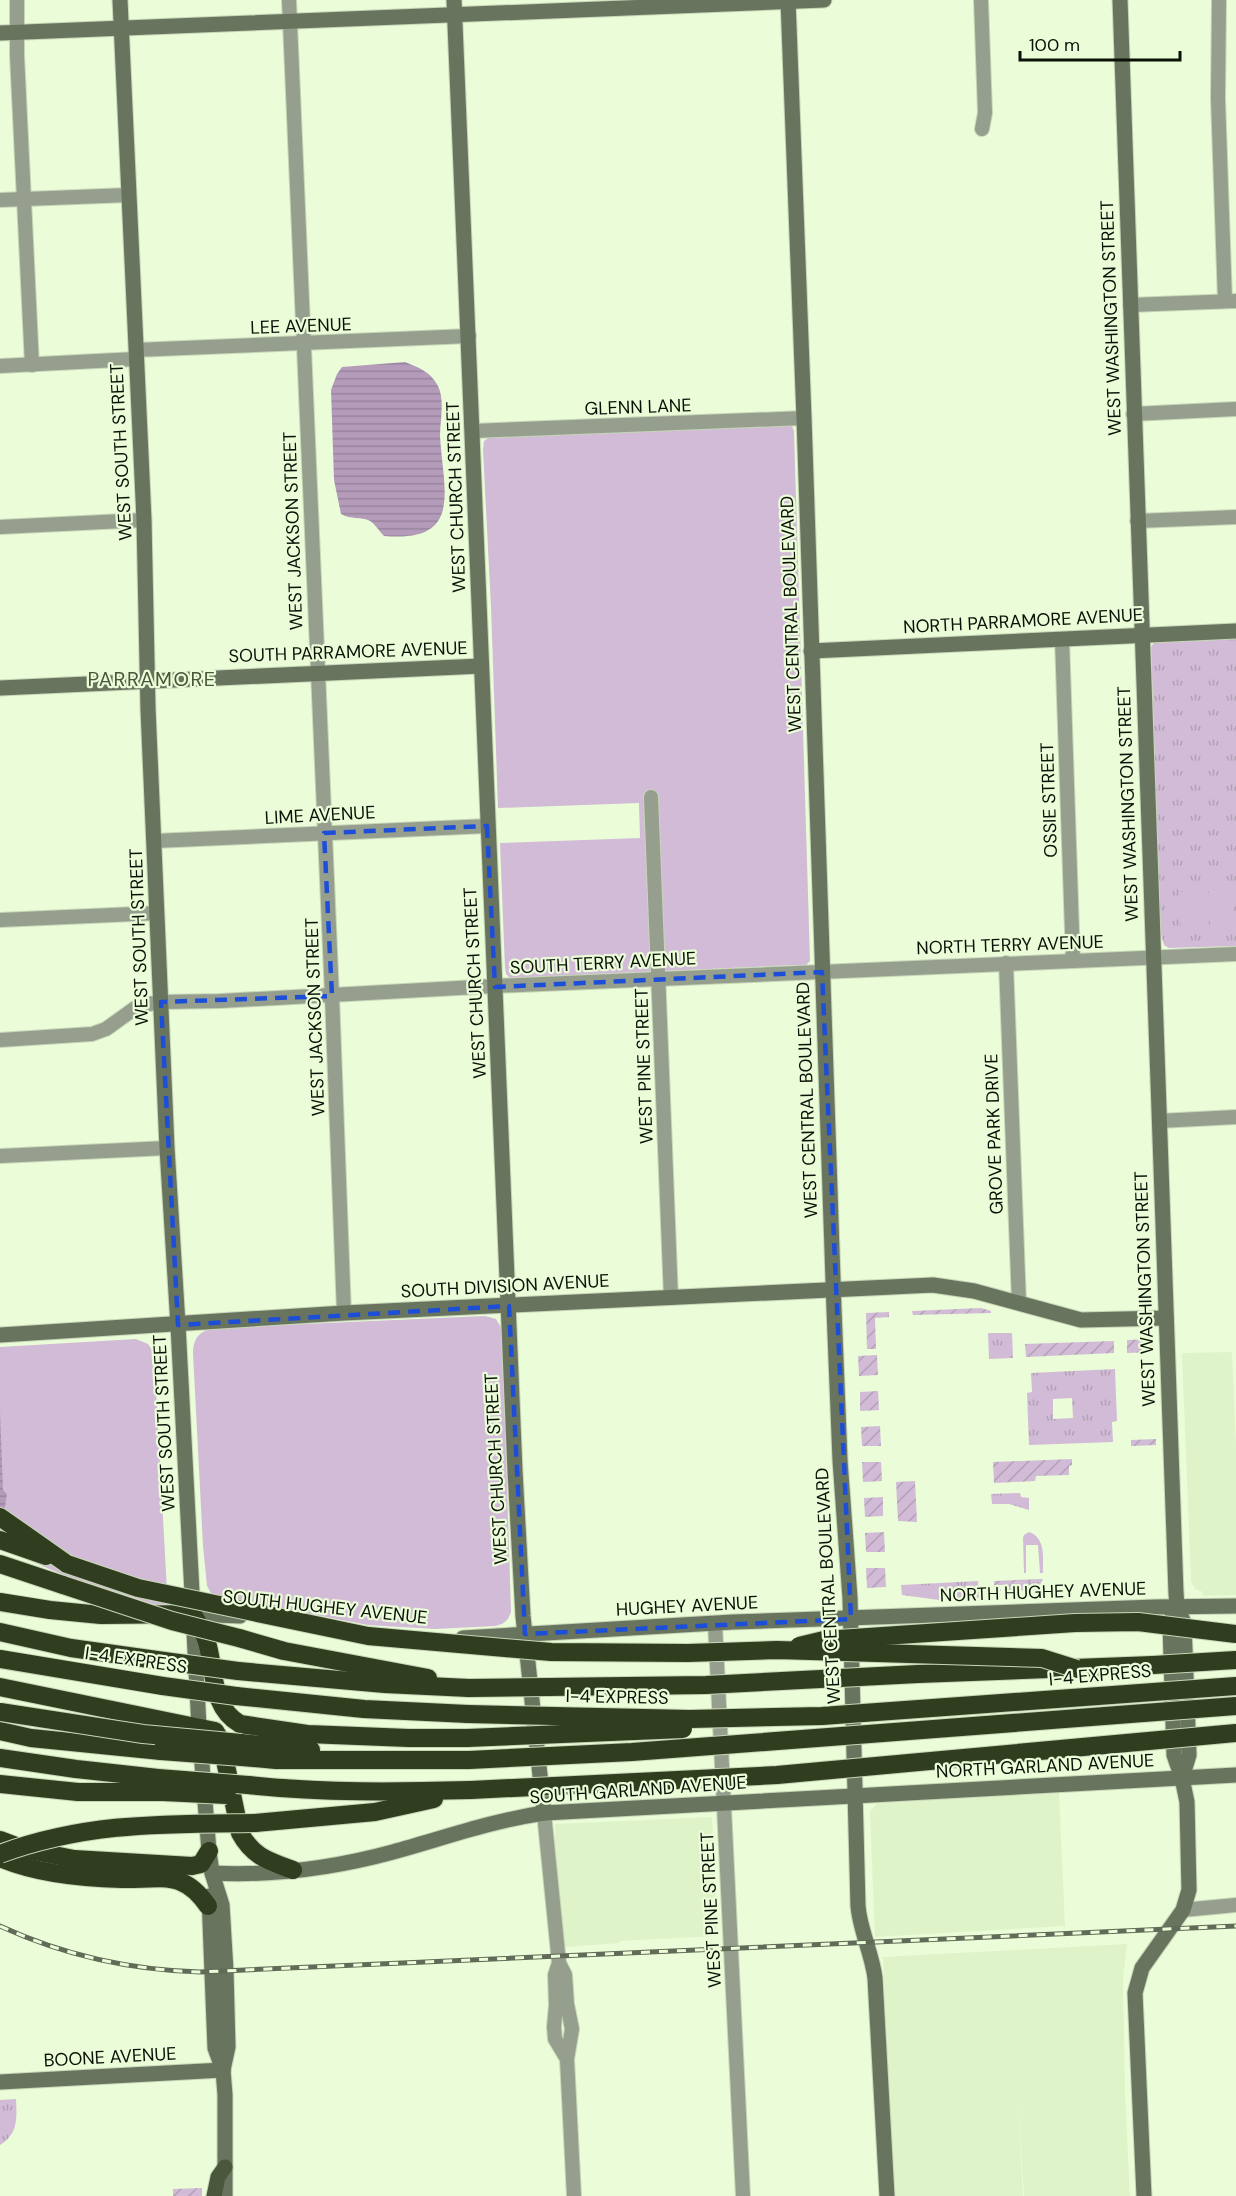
<svg xmlns="http://www.w3.org/2000/svg" width="1236" height="2196" viewBox="0 0 1236 2196" font-family="'DM Sans',sans-serif">
<defs>
<pattern id="grass-tufts" width="24" height="20" patternUnits="userSpaceOnUse" patternTransform="scale(1.5)"><rect width="24" height="20" fill="#d1bbd6"/><path d="M3 7l-1-3M5 7V3M7 7l1-3M15 17l-1-3M17 17v-4M19 17l1-3" fill="none" stroke="#b2a0b6"/></pattern>
<pattern id="garden-furrows" width="10" height="10" patternUnits="userSpaceOnUse" patternTransform="scale(1.5)"><rect width="10" height="10" fill="#d1bbd6"/><path d="M-1 1l2-2M0 10L10 0M9 11l2-2" fill="none" stroke="#b2a0b6"/></pattern>
<pattern id="water-rules" width="6" height="5" patternUnits="userSpaceOnUse" patternTransform="scale(1.5)"><rect width="6" height="5" fill="#b49bba"/><path d="M0 2.5h6" fill="none" stroke="#99849e"/></pattern>
</defs>
<rect width="100%" height="100%" fill="#ebfcd9"/>
<g fill="#dff3c9">
<polygon points="1232,1352 1236,1445 1236,1595 1202,1596 1203,1592 1195,1589 1191,1581 1182,1353"/>
<polygon points="1059,1793 1065,1926 875,1937 870,1812 877,1803 882,1802"/>
<polygon points="712,1817 717,1936 620,1941 620,1943 564,1947 555,1842 555,1824"/>
<polygon points="1127,1944 1123,1978 1125,2092 1130,2196 1024,2196 1018,2097 1023,2196 894,2196 883,1957"/>
</g>
<g fill="url(#grass-tufts)" fill-rule="evenodd">
<polygon points="1236,637 1236,946 1169,948 1164,945 1160,931 1151,647 1154,643 1159,640"/>
<polygon points="988,1333 1012,1333 1013,1358 989,1359"/>
<path d="M 1115,1369 L 1117,1421 L 1112,1422 L 1113,1442 L 1029,1445 L 1027,1393 L 1032,1392 L 1031,1373 ZM 1072,1398 L 1073,1418 L 1053,1419 L 1053,1399 Z"/>
<polygon points="1020,1493 1021,1497 1029,1498 1029,1510 1009,1504 992,1504 991,1494"/>
<path d="M 1029,1532 C 1046,1538 1043,1558 1043,1573 L 1040,1573 L 1038,1545 L 1026,1545 L 1026,1573 L 1024,1573 L 1023,1538 L 1024,1535 Z"/>
<polygon points="978,1581 979,1598 939,1600 902,1595 901,1585"/>
<polygon points="1042,1581 1037,1590 1010,1591 1011,1583"/>
<path d="M 16,2099 C 17,2119 18,2134 0,2145 L 0,2100 Z"/>
</g>
<g fill="url(#garden-furrows)">
<polygon points="981,1308 991,1311 991,1313 913,1315 912,1311"/>
<polygon points="889,1312 889,1317 875,1318 876,1349 867,1349 866,1313"/>
<polygon points="1152,1339 1153,1352 1127,1353 1127,1340"/>
<polygon points="1114,1341 1114,1353 1026,1357 1025,1344"/>
<polygon points="877,1355 878,1375 859,1376 858,1356"/>
<polygon points="878,1391 879,1410 860,1411 860,1392"/>
<polygon points="880,1426 881,1446 862,1446 861,1427"/>
<polygon points="1156,1439 1156,1445 1131,1446 1131,1440"/>
<polygon points="1072,1459 1072,1465 1069,1466 1069,1475 1036,1476 1035,1481 994,1483 993,1462"/>
<polygon points="862,1462 881,1462 882,1481 863,1482"/>
<polygon points="915,1481 917,1522 898,1521 896,1482"/>
<polygon points="883,1497 883,1516 865,1517 864,1498"/>
<polygon points="884,1532 885,1552 866,1552 865,1533"/>
<polygon points="866,1568 885,1568 886,1587 867,1588"/>
<polygon points="1043,1579 1042,1581 1011,1583 1010,1591 1003,1591 1004,1585 999,1585 1001,1591 994,1591 994,1581"/>
<polygon points="202,2188 202,2196 173,2196 173,2189"/>
</g>
<g fill="#d1bbd6">
<polygon points="791,424 794,431 810,961 806,965 795,965 510,978 506,974 505,968 500,843 640,838 639,803 498,808 491,607 483,450 484,441 491,436"/>
<polygon points="1209,890 1233,890 1234,931 1210,932"/>
<polygon points="1204,891 1205,932 1181,933 1179,892"/>
<path d="M 485,1316 L 496,1319 L 502,1329 L 511,1612 C 508,1621 504,1624 495,1626 L 435,1629 L 368,1625 L 212,1595 L 207,1586 L 203,1546 L 193,1353 C 193,1337 201,1330 216,1328 Z"/>
<polygon points="136,1339 148,1344 154,1353 168,1609 66,1576 0,1548 0,1347"/>
</g>
<g fill="url(#water-rules)">
<path d="M 405,362 C 418,367 431,372 438,386 C 445,400 440,421 440,436 C 443,490 464,543 384,536 C 380,532 375,524 370,521 C 361,516 351,520 341,514 L 334,480 L 331,390 L 337,374 L 342,367 Z"/>
<polygon points="0,1411 3,1490 7,1494 5,1507 0,1515"/>
</g>
<g fill="none" stroke-linecap="round" stroke-linejoin="round">
<defs>
<g id="street">
<polyline points="17,0 17,55 32,365"/>
<polyline points="289,0 332,996 344,1313"/>
<polyline points="981,0 985,113 982,129"/>
<polyline points="1219,0 1218,99 1225,301"/>
<polyline points="0,200 128,195"/>
<polyline points="1130,305 1236,301"/>
<polyline points="136,350 469,336"/>
<polyline points="0,366 136,359"/>
<polyline points="1133,414 1236,409"/>
<polyline points="473,431 804,418"/>
<polyline points="1137,521 1236,517"/>
<polyline points="0,527 144,520"/>
<polyline points="1062,639 1073,960"/>
<polyline points="651,797 671,1298"/>
<polyline points="154,841 487,826"/>
<polyline points="0,920 157,913"/>
<polyline points="1006,963 1019,1303"/>
<polyline points="0,1040 92,1034 106,1029 138,1006 161,1002 220,1001 495,986 1236,954"/>
<polyline points="1159,1121 1236,1117"/>
<polyline points="0,1156 167,1148"/>
<polyline points="715,1623 743,2196"/>
<polyline points="544,1813 559,1963 565,1975 567,2004 572,2029 567,2059 574,2196"/>
<polyline points="1183,1910 1236,1905"/>
<polyline points="559,1963 555,1975 556,2005 554,2027 555,2039 567,2059"/>
</g>
<g id="secondary">
<polyline points="120,0 144,520 148,709 167,1148 178,1325 199,1727 209,1851 212,1873 222,1905 226,1971 228,2047 223,2070"/>
<polyline points="454,0 515,1471 523,1616 544,1813"/>
<path d="M 788,0 L 804,418 L 834,1309 L 840,1460 L 850,1598 L 858,1906 C 860,1931 872,1953 875,1978 L 887,2196"/>
<polyline points="1120,0 1176,1593 1177,1606 1184,1623 1189,1755 1182,1778"/>
<polyline points="0,33 824,0"/>
<polyline points="811,651 1236,631"/>
<polyline points="0,688 481,666"/>
<polyline points="0,1335 344,1313 933,1285 974,1291 1081,1320 1166,1318"/>
<polyline points="193,1614 240,1616"/>
<polyline points="463,1638 733,1622 1156,1607 1236,1606"/>
<path d="M 212,1873 C 272,1876 334,1868 393,1852 C 444,1838 491,1821 544,1813 L 1236,1775"/>
<polyline points="209,1896 215,2048 223,2070 225,2095 225,2196"/>
<polyline points="0,2082 223,2070"/>
<polyline points="1144,2196 1135,1993 1142,1968 1183,1910 1189,1890 1187,1802 1182,1778 1174,1755 1170,1624 1172,1617"/>
</g>
<polyline id="primary" points="214,2196 218,2177 225,2167"/>
<g id="highway">
<polyline points="0,1517 67,1564"/>
<polyline points="0,1540 46,1556"/>
<polyline points="0,1564 63,1585"/>
<path d="M 0,1602 L 50,1610 L 101,1615 L 193,1614 C 197,1622 203,1630 206,1639 C 216,1668 209,1706 240,1724 L 307,1734 L 409,1738 L 467,1738"/>
<polyline points="0,1632 71,1648 164,1661"/>
<polyline points="239,1638 284,1651 428,1678"/>
<polyline points="0,1659 163,1686"/>
<polyline points="238,1671 385,1684 469,1688"/>
<polyline points="918,1674 1153,1665"/>
<path d="M 0,1687 L 215,1731 L 221,1741 L 240,1833 C 253,1857 269,1861 293,1870"/>
<polyline points="236,1696 364,1709 468,1714"/>
<polyline points="0,1731 31,1738 161,1751"/>
<polyline points="241,1743 311,1750"/>
<polyline points="242,1757 276,1760 469,1760"/>
<polyline points="0,1758 76,1769 158,1778"/>
<polyline points="0,1784 78,1792 163,1792"/>
<path d="M 248,1785 C 322,1793 397,1792 471,1790"/>
<polyline points="255,1823 375,1812 434,1799"/>
<polyline points="0,1840 24,1849 74,1859 192,1866 201,1864 209,1851"/>
<path d="M 0,1858 C 37,1874 81,1878 122,1879 C 140,1880 164,1875 181,1882 C 192,1886 201,1896 208,1906"/>
</g>
</defs>
<use href="#street" stroke="#c7d6b7" stroke-width="16"/>
<use href="#secondary" stroke="#c7d6b7" stroke-width="17"/>
<use href="#primary" stroke="#c7d6b7" stroke-width="17"/>
<use href="#highway" stroke="#c7d6b7" stroke-width="20"/>
<use href="#street" stroke="#969e8e" stroke-width="14"/>
<use href="#secondary" stroke="#69745e" stroke-width="15"/>
<use href="#primary" stroke="#4a573c" stroke-width="15"/>
<use href="#highway" stroke="#303e1f" stroke-width="18"/>
<defs>
<path id="rail" d="M 0,1926 C 63,1955 130,1970 200,1972 L 1236,1926"/>
</defs>
<use href="#rail" stroke="#616b57" stroke-width="5"/>
<use href="#rail" stroke="#ebfcd9" stroke-width="3" stroke-dasharray="9" stroke-linecap="butt"/>
<defs>
<g id="highway-bridge">
<polyline points="67,1564 138,1588 368,1636 551,1652 688,1653 777,1650 1042,1658 1077,1669"/>
<polyline points="63,1585 172,1621 239,1638"/>
<polyline points="799,1646 824,1640 1075,1623 1138,1622 1236,1634"/>
<polyline points="164,1661 238,1671"/>
<polyline points="1153,1665 1236,1660"/>
<polyline points="163,1686 236,1696"/>
<polyline points="469,1688 706,1685 918,1674"/>
<polyline points="0,1712 143,1734 241,1743"/>
<polyline points="468,1714 690,1719 822,1716 1236,1686"/>
<polyline points="467,1738 683,1729"/>
<polyline points="161,1751 242,1757"/>
<polyline points="469,1760 632,1752 1236,1706"/>
<polyline points="158,1778 248,1785"/>
<polyline points="471,1790 777,1775 1236,1733"/>
<polyline points="163,1792 227,1795"/>
<path d="M 0,1854 C 86,1822 165,1824 255,1823"/>
</g>
</defs>
<use href="#highway-bridge" stroke="#c7d6b7" stroke-width="20" stroke-linecap="butt"/>
<use href="#highway-bridge" stroke="#303e1f" stroke-width="18"/>
</g>
<path fill="none" stroke="#1d4ed8" stroke-width="4.5" stroke-dasharray="12 8" stroke-linejoin="round" d="M 487,826 L 495,987 L 822,972 L 851,1619 L 525,1634 L 509,1306 L 178,1325 L 161,1002 L 332,996 L 324,833 Z"/>
<g text-anchor="middle" stroke-width="4.5" stroke-linejoin="round" paint-order="stroke">
<g font-size="18" fill="#0b1106" stroke="#ebfcd9">
<text transform="translate(1111 318) rotate(-92)" y="6">WEST WASHINGTON STREET</text>
<text transform="translate(301 326) rotate(-2)" y="6">LEE AVENUE</text>
<text transform="translate(638 407) rotate(-2)" y="6">GLENN LANE</text>
<text transform="translate(121 452) rotate(-93)" y="6">WEST SOUTH STREET</text>
<text transform="translate(456 497) rotate(-92)" y="6">WEST CHURCH STREET</text>
<text transform="translate(293 531) rotate(-92)" y="6">WEST JACKSON STREET</text>
<text transform="translate(791 614) rotate(-92)" y="6">WEST CENTRAL BOULEVARD</text>
<text transform="translate(1023 621) rotate(-3)" y="6">NORTH PARRAMORE AVENUE</text>
<text transform="translate(348 652) rotate(-2)" y="6">SOUTH PARRAMORE AVENUE</text>
<text transform="translate(1049 800) rotate(-92)" y="6">OSSIE STREET</text>
<text transform="translate(1128 804) rotate(-92)" y="6">WEST WASHINGTON STREET</text>
<text transform="translate(320 815) rotate(-3)" y="6">LIME AVENUE</text>
<text transform="translate(139 937) rotate(-92)" y="6">WEST SOUTH STREET</text>
<text transform="translate(1010 945) rotate(-2)" y="6">NORTH TERRY AVENUE</text>
<text transform="translate(603 963) rotate(-3)" y="6">SOUTH TERRY AVENUE</text>
<text transform="translate(475 983) rotate(-93)" y="6">WEST CHURCH STREET</text>
<text transform="translate(315 1017) rotate(-92)" y="6">WEST JACKSON STREET</text>
<text transform="translate(644 1066) rotate(-92)" y="6">WEST PINE STREET</text>
<text transform="translate(807 1100) rotate(-92)" y="6">WEST CENTRAL BOULEVARD</text>
<text transform="translate(994 1134) rotate(-92)" y="6">GROVE PARK DRIVE</text>
<text transform="translate(505 1286) rotate(-3)" y="6">SOUTH DIVISION AVENUE</text>
<text transform="translate(1145 1289) rotate(-92)" y="6">WEST WASHINGTON STREET</text>
<text transform="translate(164 1423) rotate(-93)" y="6">WEST SOUTH STREET</text>
<text transform="translate(496 1469) rotate(-93)" y="6">WEST CHURCH STREET</text>
<text transform="translate(828 1586) rotate(-93)" y="6">WEST CENTRAL BOULEVARD</text>
<text transform="translate(1043 1592) rotate(-2)" y="6">NORTH HUGHEY AVENUE</text>
<text transform="translate(687 1606) rotate(-3)" y="6">HUGHEY AVENUE</text>
<text transform="translate(325 1607) rotate(6)" y="6">SOUTH HUGHEY AVENUE</text>
<text transform="translate(136 1660) rotate(8)" y="6">I-4 EXPRESS</text>
<text transform="translate(1100 1675) rotate(-5)" y="6">I-4 EXPRESS</text>
<text transform="translate(617 1697) rotate(1)" y="6">I-4 EXPRESS</text>
<text transform="translate(1045 1766) rotate(-3)" y="6">NORTH GARLAND AVENUE</text>
<text transform="translate(638 1790) rotate(-4)" y="6">SOUTH GARLAND AVENUE</text>
<text transform="translate(711 1910) rotate(-93)" y="6">WEST PINE STREET</text>
<text transform="translate(110 2057) rotate(-3)" y="6">BOONE AVENUE</text>
</g>
<g font-size="20" letter-spacing="1.5" fill="#49573a" stroke="#ebfcd9">
<text x="152" y="686">PARRAMORE</text>
</g>
</g>
<path d="M1020 51v9h160v-9" fill="none" stroke="#0b1106" stroke-width="3"/>
<text x="1029" y="51" font-size="18" fill="#0b1106" stroke="#ebfcd9" stroke-width="4.5" paint-order="stroke">100 m</text>
</svg>
